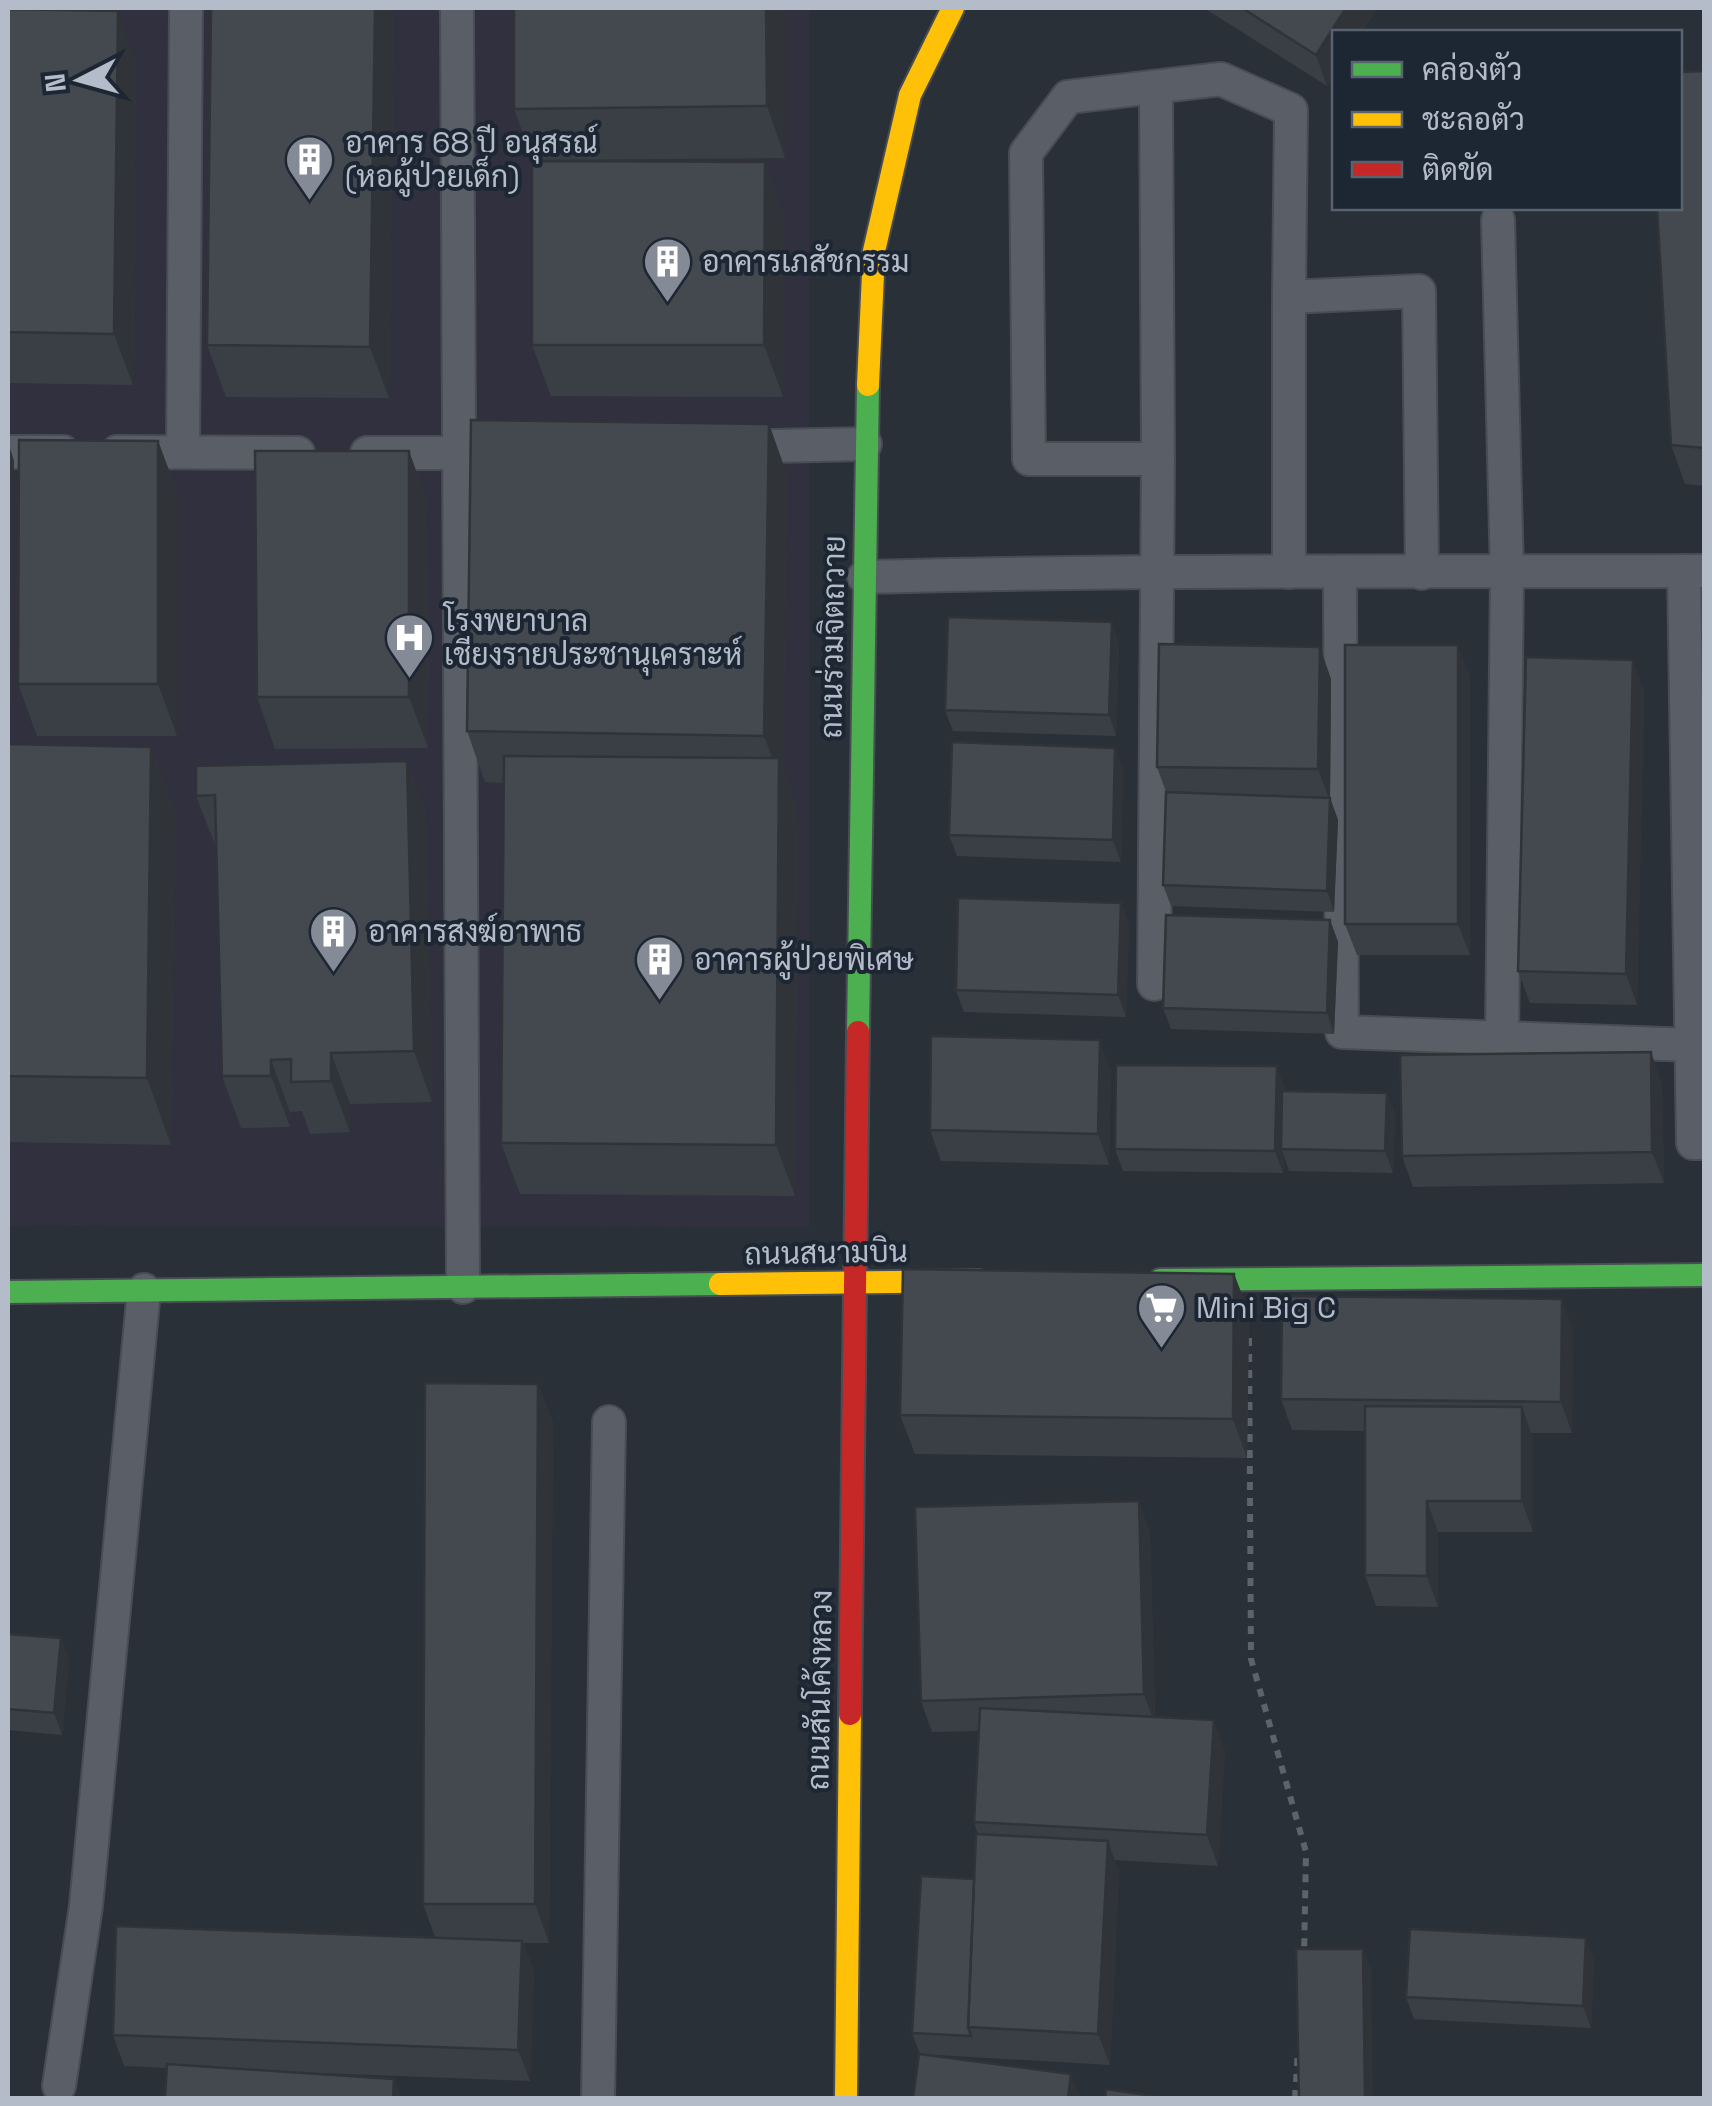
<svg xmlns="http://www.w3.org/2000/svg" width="1712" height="2106" viewBox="0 0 1712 2106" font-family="'Space Grotesk',Sarabun,sans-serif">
<rect width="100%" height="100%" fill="#2a3038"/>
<polygon fill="#31303e" points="8,8 809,8 809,1227 8,1226"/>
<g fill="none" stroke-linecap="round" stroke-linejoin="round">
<defs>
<g id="lane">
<polyline points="457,8 463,1287"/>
<polyline points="1156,87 1158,459"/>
<polyline points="1498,220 1507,573 1502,1038"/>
<polyline points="732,447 865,444"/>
<polyline points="8,452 63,452"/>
<polyline points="117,452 298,453"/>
<polyline points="183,452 186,8"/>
<polyline points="367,453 478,453"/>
<polyline points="1684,571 1693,1143 1704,1143"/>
<polyline points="1289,572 1289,297"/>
<polyline points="1340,574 1342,1032 1691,1045"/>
<path d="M 864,577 C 1144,569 1424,572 1704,571"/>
<polyline points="1154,984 1158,459 1029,459 1026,153 1068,97 1221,79 1291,110 1289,297 1419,291 1422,573"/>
<polyline points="59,2086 86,1906 144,1290"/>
<polyline points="598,2098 609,1422"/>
</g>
<g id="fast">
<polyline points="858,1032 868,385"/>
<polyline points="1160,1280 1704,1275"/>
<polyline points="8,1292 720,1284"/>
</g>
<g id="slow">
<polyline points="868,385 874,251 910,95 953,8"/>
<polyline points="720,1284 979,1281"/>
<polyline points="846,2098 850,1714"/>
</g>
<polyline id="jam" points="850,1714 858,1032"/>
</defs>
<use href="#lane" stroke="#484c53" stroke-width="36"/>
<use href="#fast" stroke="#484c53" stroke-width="26"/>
<use href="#slow" stroke="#484c53" stroke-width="26"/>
<use href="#jam" stroke="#484c53" stroke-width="26"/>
<g stroke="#5d636a" stroke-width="6" stroke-dasharray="8 8" stroke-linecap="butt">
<polyline points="1249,1338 1251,1659 1306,1852 1304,1958"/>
<polyline points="1295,2098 1298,2050"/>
</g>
<use href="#lane" stroke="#5a5e66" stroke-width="32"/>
<use href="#fast" stroke="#4caf50" stroke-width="22"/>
<use href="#slow" stroke="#ffc107" stroke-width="22"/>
<use href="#jam" stroke="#c62828" stroke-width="22"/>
</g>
<g fill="#3a3f45">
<polygon points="211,8 394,8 389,398 226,397 207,345"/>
<polygon points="785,8 785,158 533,160 514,109"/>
<polygon points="1204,8 1377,8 1327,86"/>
<polygon points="8,9 136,62 133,385 8,383"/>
<polygon points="1704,71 1704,486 1685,484 1671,445"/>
<polygon points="765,162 783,214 783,397 551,396 532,345"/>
<polygon points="769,424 787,475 783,769 798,810 795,1196 520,1194 501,1143 504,783 485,782 467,731"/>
<polygon points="158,441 177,492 177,736 37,736 18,684"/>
<polygon points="409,451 427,502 428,748 275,749 257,697"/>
<polygon points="1119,644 1116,736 953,731 945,710"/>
<polygon points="1470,676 1470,955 1357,955 1345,924"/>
<polygon points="1331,679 1330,798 1338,820 1334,912 1171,906 1163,885 1166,792 1157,767"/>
<polygon points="1644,691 1637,1005 1530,1003 1518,971"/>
<polygon points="8,744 151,747 175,813 171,1145 8,1142"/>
<polygon points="407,761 426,813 432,1102 350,1104 350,1132 310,1134 302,1111 290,1112 290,1127 241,1128 222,1076 216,847 196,796"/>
<polygon points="1123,769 1121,862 957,856 949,835"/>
<polygon points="1121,903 1129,925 1126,1017 964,1012 956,990"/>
<polygon points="1330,920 1338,942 1334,1034 1171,1029 1163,1008"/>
<polygon points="1111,1071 1109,1165 941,1161 930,1130"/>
<polygon points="1662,1084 1664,1183 1413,1187 1402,1156"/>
<polygon points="1285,1088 1285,1091 1387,1093 1395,1114 1393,1173 1289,1171 1284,1156 1283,1173 1123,1171 1115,1149"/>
<polygon points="1234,1274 1249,1313 1247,1458 915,1454 900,1415"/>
<polygon points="1573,1330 1572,1433 1531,1433 1533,1438 1533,1532 1438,1532 1438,1607 1376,1606 1365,1575 1365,1431 1292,1430 1281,1399"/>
<polygon points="538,1384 553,1423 549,1943 523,1943 534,1972 530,2081 292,2072 394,2079 401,2098 165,2098 166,2068 124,2066 113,2035 435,1937 423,1904"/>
<polygon points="1150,1532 1155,1717 1225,1751 1218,1866 1114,1860 1119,1872 1110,2065 920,2054 912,2033 974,1879 978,1835 974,1822 979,1731 932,1732 921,1701"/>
<polygon points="8,1634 61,1638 69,1660 62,1735 8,1730"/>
<polygon points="1594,1960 1591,2028 1414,2019 1406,1997"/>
</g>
<g fill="#303338">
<polygon points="375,8 394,8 389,398 370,347"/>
<polygon points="766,8 785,8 785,158 767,106"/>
<polygon points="1346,8 1377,8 1361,32 1334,32 1334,74 1327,86 1316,55"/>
<polygon points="118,11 136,62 133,385 114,334"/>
<polygon points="765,162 783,214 783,397 764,345"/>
<polygon points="769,424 787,475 783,769 798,810 795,1196 776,1145 779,777 764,736"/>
<polygon points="158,441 177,492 177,736 158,684"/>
<polygon points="8,442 14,461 12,710 8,698"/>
<polygon points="409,451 427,502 428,748 409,697"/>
<polygon points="1112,622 1119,644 1116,736 1109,715"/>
<polygon points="1458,645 1470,676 1470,955 1458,924"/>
<polygon points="1320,647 1331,679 1330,801 1318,769"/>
<polygon points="1633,660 1644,691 1637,1005 1626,974"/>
<polygon points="151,747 175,813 171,1145 147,1078"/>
<polygon points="1115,748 1123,769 1121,862 1113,840"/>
<polygon points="407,761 426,813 432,1102 414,1051"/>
<polygon points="1330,798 1338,820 1334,912 1327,891"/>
<polygon points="1121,903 1129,925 1126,1017 1118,995"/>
<polygon points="1330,920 1338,942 1334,1034 1327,1013"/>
<polygon points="1100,1040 1111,1071 1109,1165 1098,1134"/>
<polygon points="1651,1052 1662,1084 1664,1183 1652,1152"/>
<polygon points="331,1053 350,1104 350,1132 331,1081"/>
<polygon points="271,1060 290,1112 290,1127 271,1076"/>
<polygon points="1277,1066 1285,1088 1284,1149 1281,1149 1284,1156 1283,1173 1275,1151"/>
<polygon points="1387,1093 1395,1114 1393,1173 1385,1151"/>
<polygon points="1234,1274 1249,1313 1247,1458 1233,1419"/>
<polygon points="1562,1299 1573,1330 1572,1433 1561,1402"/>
<polygon points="538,1384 553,1423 549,1943 535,1904"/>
<polygon points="1522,1407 1533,1438 1533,1532 1522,1501"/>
<polygon points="1139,1501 1150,1532 1155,1725 1144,1694"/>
<polygon points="1427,1501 1438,1532 1438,1607 1427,1576"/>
<polygon points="61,1638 69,1660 62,1735 54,1713"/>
<polygon points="1214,1720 1225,1751 1218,1866 1207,1835"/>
<polygon points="1108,1841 1119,1872 1110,2065 1098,2034"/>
<polygon points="1586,1938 1594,1960 1591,2028 1583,2006"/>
<polygon points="522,1941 534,1972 530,2081 518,2050"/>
<polygon points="1363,1949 1371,1970 1373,2098 1365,2098"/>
<polygon points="1071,2074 1080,2098 1068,2098"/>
<polygon points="394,2079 401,2098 393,2098"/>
</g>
<g fill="#444950" stroke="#303338" stroke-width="2.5">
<polygon points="211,8 375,8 370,347 207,345"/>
<polygon points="514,8 766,8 767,106 514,109"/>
<polygon points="1242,8 1346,8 1316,55"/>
<polygon points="8,9 118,11 114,334 8,332"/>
<polygon points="1704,71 1704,448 1671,445 1657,208 1680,208 1680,72"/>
<polygon points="532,161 765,162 764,345 532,345"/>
<polygon points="471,420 769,424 764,736 467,731"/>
<polygon points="19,440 158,441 158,684 18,684"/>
<polygon points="255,451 409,451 409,697 257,697"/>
<polygon points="948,617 1112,622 1109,715 945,710"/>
<polygon points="1159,644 1320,647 1318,769 1157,767"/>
<rect x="1345" y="645" width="113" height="279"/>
<polygon points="1526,657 1633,660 1626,974 1518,971"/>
<polygon points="952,742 1115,748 1113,840 949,835"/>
<polygon points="8,744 151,747 147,1078 8,1076"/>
<polygon points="504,756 779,758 776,1145 501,1143"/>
<polygon points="407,761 414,1051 331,1053 331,1081 291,1082 291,1059 271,1060 271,1076 222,1076 215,795 196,796 196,766"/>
<polygon points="1166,792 1330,798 1327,891 1163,885"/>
<polygon points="958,898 1121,903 1118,995 956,990"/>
<polygon points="1166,915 1330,920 1327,1013 1163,1008"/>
<polygon points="931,1036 1100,1040 1098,1134 930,1130"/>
<polygon points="1651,1052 1652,1152 1402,1156 1400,1055"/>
<polygon points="1116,1065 1277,1066 1275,1151 1115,1149"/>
<polygon points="1282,1091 1387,1093 1385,1151 1281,1149"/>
<polygon points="903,1269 1234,1274 1233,1419 900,1415"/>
<polygon points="1282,1296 1562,1299 1561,1402 1281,1399"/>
<polygon points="425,1383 538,1384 535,1904 423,1904"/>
<polygon points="1365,1406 1522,1407 1522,1501 1427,1501 1427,1576 1365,1575"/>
<polygon points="1139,1501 1144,1694 921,1701 915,1507"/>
<polygon points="8,1634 61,1638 54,1713 8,1709"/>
<polygon points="980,1708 1214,1720 1207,1835 974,1822"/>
<polygon points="976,1834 1108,1841 1098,2034 968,2027"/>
<polygon points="921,1876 974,1879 968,2027 971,2036 912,2033"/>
<polygon points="116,1926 522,1941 518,2050 113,2035"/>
<polygon points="1410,1929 1586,1938 1583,2006 1406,1997"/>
<polygon points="1296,1949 1363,1949 1365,2098 1299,2098"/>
<polygon points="919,2054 1071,2074 1068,2098 913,2098"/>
<polygon points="167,2064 394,2079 393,2098 165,2098"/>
<polygon points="1106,2089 1167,2098 1105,2098"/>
</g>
<defs>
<symbol id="building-pin" viewBox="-11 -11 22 30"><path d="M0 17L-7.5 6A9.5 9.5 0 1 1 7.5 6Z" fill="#848b96" stroke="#1d2633"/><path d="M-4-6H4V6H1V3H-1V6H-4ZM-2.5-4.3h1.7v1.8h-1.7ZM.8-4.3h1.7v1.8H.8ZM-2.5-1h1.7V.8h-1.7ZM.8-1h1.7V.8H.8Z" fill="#fff"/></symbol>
<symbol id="hospital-pin" viewBox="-11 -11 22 30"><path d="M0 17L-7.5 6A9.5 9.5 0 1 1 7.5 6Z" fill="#848b96" stroke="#1d2633"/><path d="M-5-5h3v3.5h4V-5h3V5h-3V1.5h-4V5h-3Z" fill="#fff"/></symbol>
<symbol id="supermarket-pin" viewBox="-11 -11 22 30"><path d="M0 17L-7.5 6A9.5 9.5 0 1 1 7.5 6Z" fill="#848b96" stroke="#1d2633"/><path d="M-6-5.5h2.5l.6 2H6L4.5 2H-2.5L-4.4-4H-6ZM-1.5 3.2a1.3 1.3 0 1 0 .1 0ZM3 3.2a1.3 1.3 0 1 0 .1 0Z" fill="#fff"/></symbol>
</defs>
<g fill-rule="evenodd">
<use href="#building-pin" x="282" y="132" width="55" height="75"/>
<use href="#building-pin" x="640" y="234" width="55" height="75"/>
<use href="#hospital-pin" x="382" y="610" width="55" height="75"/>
<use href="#building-pin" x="306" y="904" width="55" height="75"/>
<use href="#building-pin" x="632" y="932" width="55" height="75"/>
<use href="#supermarket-pin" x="1134" y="1280" width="55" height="75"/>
</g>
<g text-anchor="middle" stroke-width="8" stroke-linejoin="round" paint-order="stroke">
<g font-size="30" fill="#b4bcc9" stroke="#1d2633" text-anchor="start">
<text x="345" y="153">อาคาร 68 ปี อนุสรณ์<tspan x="345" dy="34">(หอผู้ป่วยเด็ก)</tspan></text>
<text x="702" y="272">อาคารเภสัชกรรม</text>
<text x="444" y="631">โรงพยาบาล<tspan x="444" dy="34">เชียงรายประชานุเคราะห์</tspan></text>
<text x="368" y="942">อาคารสงฆ์อาพาธ</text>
<text x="694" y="970">อาคารผู้ป่วยพิเศษ</text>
<text x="1196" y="1318">Mini Big C</text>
</g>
<g font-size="30" fill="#b4bcc9" stroke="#1d2633">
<text transform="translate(833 637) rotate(-89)" y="10">ถนนร่วมจิตถวาย</text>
<text transform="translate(826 1253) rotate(-1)" y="10">ถนนสนามบิน</text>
<text transform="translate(820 1690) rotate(-89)" y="10">ถนนสันโค้งหลวง</text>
</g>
</g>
<rect width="1712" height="2106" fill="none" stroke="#b4bcc9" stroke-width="20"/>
<rect x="1332" y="30" width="350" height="180" fill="#1d2633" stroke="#59626f" stroke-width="2.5"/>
<rect x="1352" y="62" width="50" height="15" fill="#4caf50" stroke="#59626f" stroke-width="2.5"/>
<text x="1422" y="80" font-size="30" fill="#b4bcc9">คล่องตัว</text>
<rect x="1352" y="112" width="50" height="15" fill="#ffc107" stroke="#59626f" stroke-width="2.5"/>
<text x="1422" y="130" font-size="30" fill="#b4bcc9">ชะลอตัว</text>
<rect x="1352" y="162" width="50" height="15" fill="#c62828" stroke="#59626f" stroke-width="2.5"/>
<text x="1422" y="180" font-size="30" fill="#b4bcc9">ติดขัด</text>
<g transform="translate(80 80) rotate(264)" stroke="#1d2633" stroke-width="8" paint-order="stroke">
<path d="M0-8L18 38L0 25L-18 38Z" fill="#b4bcc9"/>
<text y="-15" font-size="28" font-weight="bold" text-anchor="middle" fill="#b4bcc9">N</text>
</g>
</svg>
